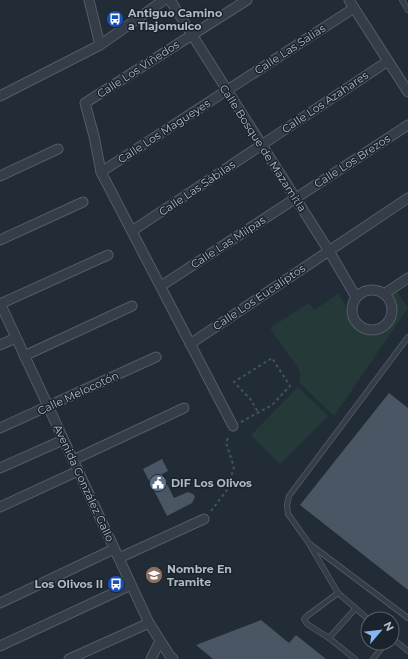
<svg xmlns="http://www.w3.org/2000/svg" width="408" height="659" viewBox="0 0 408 659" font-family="Montserrat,sans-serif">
<rect width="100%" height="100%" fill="#222c37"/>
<g fill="#253939">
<path d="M 396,290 L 408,308 L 334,416 L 300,383 L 300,371 L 270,328 L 309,303 L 314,310 L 338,294 C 341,298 345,303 346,308 C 348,317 349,324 357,330 C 381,346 405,317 391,294 Z"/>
<polygon points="298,387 328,416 280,464 251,435"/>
</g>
<g fill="#4a5663">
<polygon points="389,393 408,408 408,590 300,505"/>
<polygon points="162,459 168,471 162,474 174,498 188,492 193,494 195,497 192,503 167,516 143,469"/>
<polygon points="261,620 289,643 296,635 326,659 213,659 196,645"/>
</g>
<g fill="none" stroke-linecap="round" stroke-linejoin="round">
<defs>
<g id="lane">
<polyline points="402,0 408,10"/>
<polyline points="311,545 408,618"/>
<polyline points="338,593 307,616 304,619 307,624 329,638 355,659"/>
<polyline points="368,619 338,593 308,542 288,514 287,505 289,496 408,337"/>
<polyline points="329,638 355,609"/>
<polyline points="392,638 408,651"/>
<polyline points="373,659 386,643"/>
</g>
<g id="street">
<polyline points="89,0 100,45"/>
<polyline points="170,0 329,251 356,297"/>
<polyline points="349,0 408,92"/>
<polyline points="0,96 100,45 164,0"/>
<polyline points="101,172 354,8"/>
<polyline points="0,176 58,149"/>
<polyline points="132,231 388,61"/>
<polyline points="0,240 83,202"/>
<polyline points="161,286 408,125"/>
<circle cx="372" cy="310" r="20"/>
<polyline points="384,294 408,278"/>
<polyline points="0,303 149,623 170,656 173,659"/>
<polyline points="0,304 108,255"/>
<polyline points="190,344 408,198"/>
<polyline points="0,345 16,338"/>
<polyline points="24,356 132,306"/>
<polyline points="233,426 101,172 94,136 85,103 247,0"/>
<polyline points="0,428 156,357"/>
<polyline points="73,460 184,408"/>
<polyline points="0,468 63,440"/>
<polyline points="0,507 78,471"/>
<polyline points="119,558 204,519"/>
<polyline points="0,603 114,549"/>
<polyline points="0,646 131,585"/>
<polyline points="69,659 149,623"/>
<polyline points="151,659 160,641"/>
</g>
</defs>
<use href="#lane" stroke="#535c66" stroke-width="6"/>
<use href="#street" stroke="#535c66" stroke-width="11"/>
<g stroke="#415456" stroke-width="2" stroke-dasharray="3 3" stroke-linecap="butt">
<polyline points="241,422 272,405 290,386 272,358 234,382 251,400 258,412"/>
<polyline points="211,511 227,490 234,467 226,443 229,435"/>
</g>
<use href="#lane" stroke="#353e48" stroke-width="4.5"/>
<use href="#street" stroke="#353e48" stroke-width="9"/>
</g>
<defs>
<symbol id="bus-disc" viewBox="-11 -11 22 22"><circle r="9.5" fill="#1a4fb4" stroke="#1b232c"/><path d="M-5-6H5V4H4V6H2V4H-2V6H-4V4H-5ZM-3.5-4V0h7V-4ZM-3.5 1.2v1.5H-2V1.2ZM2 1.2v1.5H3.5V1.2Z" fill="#fff"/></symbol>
<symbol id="civic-disc" viewBox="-11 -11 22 22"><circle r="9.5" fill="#5c6f8a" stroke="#1b232c"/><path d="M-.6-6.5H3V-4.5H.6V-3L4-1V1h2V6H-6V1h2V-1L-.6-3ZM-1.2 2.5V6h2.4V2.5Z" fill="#fff"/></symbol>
<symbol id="school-disc" viewBox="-11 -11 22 22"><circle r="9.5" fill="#8d6e63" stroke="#1b232c"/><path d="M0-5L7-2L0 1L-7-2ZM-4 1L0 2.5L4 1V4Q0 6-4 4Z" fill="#fff"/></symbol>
</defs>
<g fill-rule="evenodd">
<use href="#bus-disc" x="105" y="9" width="20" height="20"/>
<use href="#civic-disc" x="148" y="473" width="20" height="20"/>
<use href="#school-disc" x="144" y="565" width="20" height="20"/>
<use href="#bus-disc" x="106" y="574" width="20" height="20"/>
</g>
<g text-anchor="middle" stroke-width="3" stroke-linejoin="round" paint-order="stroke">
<g font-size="11" font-weight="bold" fill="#b0b9c4" stroke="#1b232c" text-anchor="start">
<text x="128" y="17">Antiguo Camino<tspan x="128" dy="13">a Tlajomulco</tspan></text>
<text x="171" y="487">DIF Los Olivos</text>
<text x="167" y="573">Nombre En<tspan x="167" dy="13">Tramite</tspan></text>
<text x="103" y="588" text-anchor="end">Los Olivos II</text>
</g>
<g font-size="11" fill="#b0b9c4" stroke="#1b232c">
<text transform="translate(290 49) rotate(-33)" y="4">Calle Las Salias</text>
<text transform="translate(138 69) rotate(-33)" y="4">Calle Los Viñedos</text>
<text transform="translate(325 102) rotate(-34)" y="4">Calle Los Azahares</text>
<text transform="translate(164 131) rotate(-33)" y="4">Calle Los Magueyes</text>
<text transform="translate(263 148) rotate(57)" y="4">Calle Bosque de Mazamitla</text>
<text transform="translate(352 161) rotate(-33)" y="4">Calle Los Brezos</text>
<text transform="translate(197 188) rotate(-34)" y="4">Calle Las Sábilas</text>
<text transform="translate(228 242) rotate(-33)" y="4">Calle Las Milpas</text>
<text transform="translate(259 297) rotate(-34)" y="4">Calle Los Eucaliptos</text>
<text transform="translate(78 393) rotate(-25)" y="4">Calle Melocotón</text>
<text transform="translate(84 483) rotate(65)" y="4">Avenida González Gallo</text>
</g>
</g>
<g transform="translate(380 631) rotate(62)"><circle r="19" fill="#1b232c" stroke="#575f69"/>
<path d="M0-3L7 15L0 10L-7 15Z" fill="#88b6f2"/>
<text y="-6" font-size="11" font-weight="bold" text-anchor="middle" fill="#b0b9c4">N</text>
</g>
</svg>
